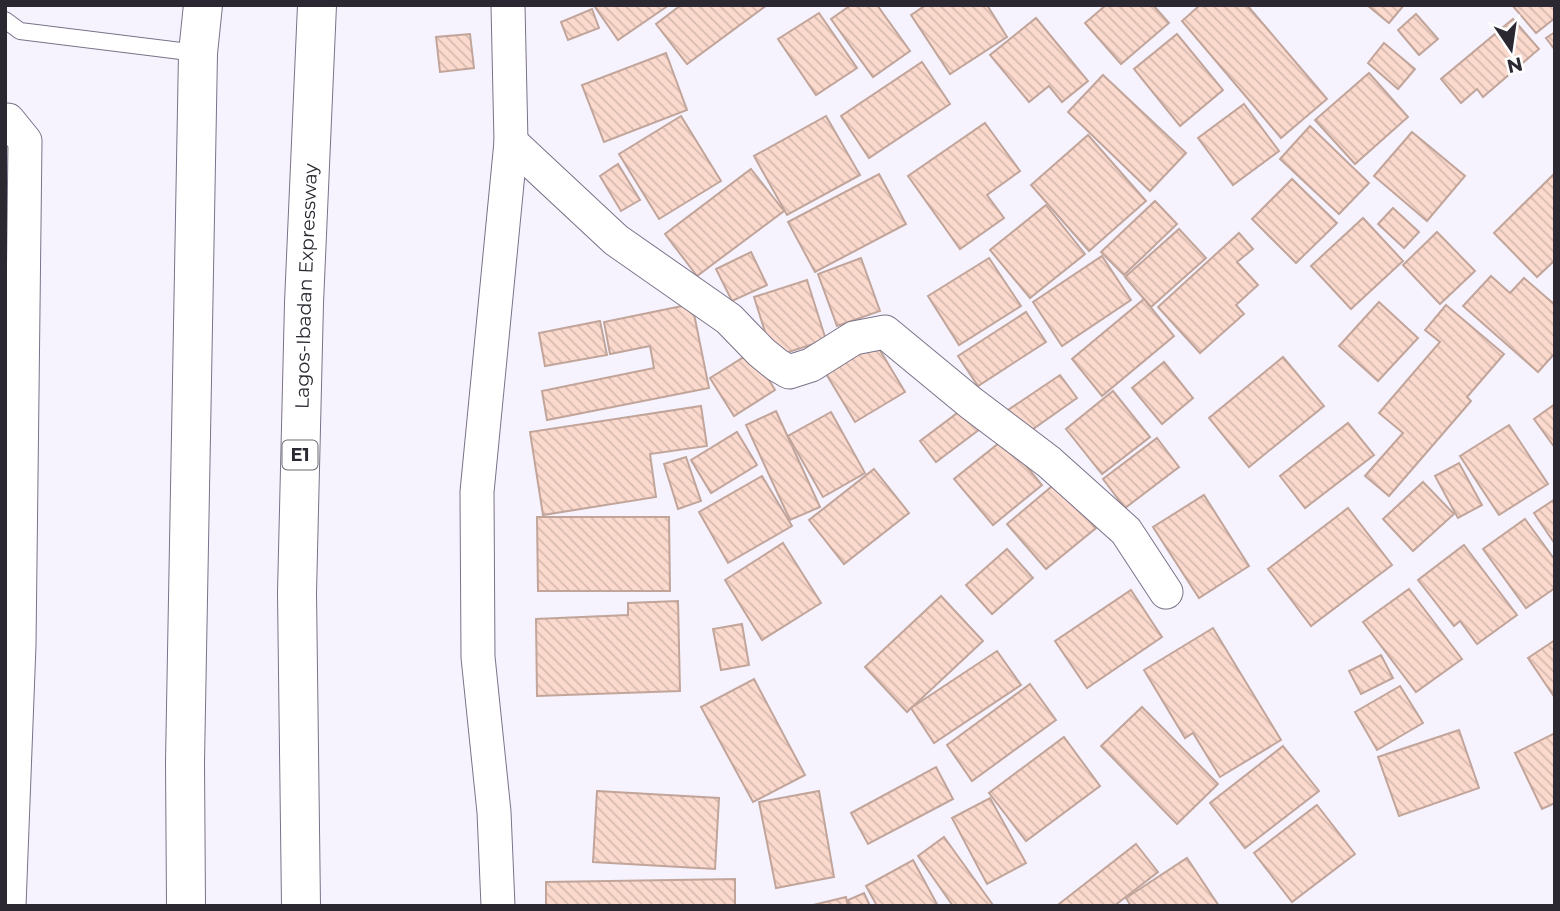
<svg xmlns="http://www.w3.org/2000/svg" width="1560" height="911" viewBox="0 0 1560 911" font-family="Montserrat,sans-serif">
<defs>
<pattern id="building-back-hatch" width="6" height="6" patternUnits="userSpaceOnUse" patternTransform="scale(1.75)"><rect width="6" height="6" fill="#fbd9cc"/><path d="M-1 5l2 2M0 0l6 6M5-1l2 2" fill="none" stroke="#d7bab0"/></pattern>
</defs>
<rect width="100%" height="100%" fill="#f7f3fe"/>
<g fill="url(#building-back-hatch)" stroke="#c1a59b" stroke-width="2">
<polygon points="598,5 669,5 618,40 595,7"/>
<polygon points="681,5 767,5 687,64 656,24"/>
<polygon points="851,5 877,5 910,51 873,77 831,19"/>
<polygon points="926,5 987,5 1007,37 950,74 911,15"/>
<polygon points="1106,5 1153,5 1169,23 1121,64 1085,23"/>
<polygon points="1200,5 1247,5 1327,99 1281,138 1182,21"/>
<polygon points="1367,5 1404,5 1389,23"/>
<polygon points="1512,5 1555,5 1555,18 1536,33"/>
<polygon points="592,9 599,28 568,40 561,22"/>
<polygon points="819,13 857,68 816,95 778,39"/>
<polygon points="1416,14 1438,39 1419,55 1398,30"/>
<polygon points="1036,18 1088,81 1062,102 1049,86 1029,102 990,55"/>
<polygon points="1513,19 1539,49 1483,97 1477,89 1461,103 1441,79"/>
<polygon points="1555,32 1555,50 1546,38"/>
<polygon points="470,34 474,68 440,72 436,37"/>
<polygon points="1177,34 1223,90 1180,126 1134,69"/>
<polygon points="1384,43 1415,69 1398,89 1368,63"/>
<polygon points="666,53 687,110 604,142 582,85"/>
<polygon points="922,62 950,104 869,158 841,116"/>
<polygon points="1369,73 1408,117 1355,164 1315,120"/>
<polygon points="1103,75 1186,153 1150,191 1068,112"/>
<polygon points="1244,104 1279,151 1233,185 1198,138"/>
<polygon points="681,116 721,181 659,219 619,154"/>
<polygon points="826,116 860,175 787,215 754,156"/>
<polygon points="985,123 1020,171 987,195 1004,218 960,249 908,176"/>
<polygon points="1310,126 1369,183 1339,214 1280,159"/>
<polygon points="1412,132 1465,176 1427,221 1374,176"/>
<polygon points="1088,135 1146,201 1089,251 1031,185"/>
<polygon points="618,164 640,200 621,211 600,176"/>
<polygon points="751,169 784,211 697,276 665,234"/>
<polygon points="1555,173 1555,260 1537,277 1494,233"/>
<polygon points="879,174 906,224 815,272 788,222"/>
<polygon points="1292,179 1337,223 1296,263 1252,219"/>
<polygon points="1155,201 1177,224 1124,275 1101,252"/>
<polygon points="1046,205 1085,254 1030,298 990,250"/>
<polygon points="1393,208 1419,232 1404,248 1378,224"/>
<polygon points="1363,218 1403,261 1351,309 1311,266"/>
<polygon points="1179,229 1206,258 1151,307 1125,277"/>
<polygon points="1437,232 1475,271 1440,304 1403,265"/>
<polygon points="1239,233 1253,249 1237,262 1258,285 1236,305 1244,314 1200,353 1158,307"/>
<polygon points="751,252 767,285 732,301 716,269"/>
<polygon points="1102,256 1131,300 1062,346 1033,302"/>
<polygon points="861,258 880,311 837,326 818,274"/>
<polygon points="989,258 1021,306 959,345 928,296"/>
<polygon points="1491,276 1510,293 1524,278 1555,305 1555,353 1538,372 1463,306"/>
<polygon points="807,280 826,340 773,357 754,297"/>
<polygon points="1144,299 1174,336 1102,396 1072,359"/>
<polygon points="1379,302 1418,338 1378,381 1339,346"/>
<polygon points="692,304 709,388 547,420 542,391 654,368 650,346 610,354 604,322"/>
<polygon points="1446,305 1504,354 1467,397 1471,401 1389,496 1365,476 1403,433 1379,413 1440,342 1425,330"/>
<polygon points="1026,312 1046,342 978,386 958,356"/>
<polygon points="600,321 607,355 545,366 539,333"/>
<polygon points="875,342 905,392 855,422 825,372"/>
<polygon points="752,352 775,390 734,416 710,378"/>
<polygon points="1283,357 1324,406 1249,467 1209,418"/>
<polygon points="1164,362 1193,398 1162,424 1132,388"/>
<polygon points="1060,375 1077,398 1026,434 1008,410"/>
<polygon points="1113,391 1150,437 1102,474 1066,429"/>
<polygon points="1555,404 1555,448 1534,419"/>
<polygon points="701,406 707,446 650,454 656,497 543,515 530,432"/>
<polygon points="964,408 980,429 936,462 920,441"/>
<polygon points="776,411 820,507 790,520 746,425"/>
<polygon points="831,412 865,473 823,497 788,436"/>
<polygon points="1348,423 1374,455 1305,508 1280,476"/>
<polygon points="1509,425 1548,484 1499,515 1460,456"/>
<polygon points="737,432 757,465 711,493 691,460"/>
<polygon points="1157,438 1179,467 1125,508 1103,479"/>
<polygon points="1004,439 1042,485 993,525 954,479"/>
<polygon points="686,457 701,501 678,509 664,464"/>
<polygon points="1459,463 1482,505 1458,518 1435,476"/>
<polygon points="874,469 909,513 844,564 809,520"/>
<polygon points="762,476 792,526 728,563 699,512"/>
<polygon points="1057,482 1096,528 1046,569 1007,524"/>
<polygon points="1423,482 1454,514 1413,551 1383,519"/>
<polygon points="1204,495 1249,566 1199,598 1153,527"/>
<polygon points="1555,499 1555,544 1534,513"/>
<polygon points="1348,508 1392,565 1311,626 1268,569"/>
<polygon points="537,517 669,517 670,591 538,591"/>
<polygon points="1525,519 1555,560 1555,588 1526,608 1483,549"/>
<polygon points="783,543 821,603 762,640 725,580"/>
<polygon points="1464,545 1517,615 1477,644 1460,621 1454,626 1418,580"/>
<polygon points="1007,549 1033,578 992,614 966,585"/>
<polygon points="1409,589 1462,659 1416,692 1363,622"/>
<polygon points="1131,590 1162,637 1087,688 1055,641"/>
<polygon points="941,596 983,641 907,712 865,667"/>
<polygon points="678,601 680,691 537,696 536,619 628,615 628,603"/>
<polygon points="742,624 749,665 721,670 713,629"/>
<polygon points="1213,628 1281,740 1220,777 1193,733 1185,738 1144,670"/>
<polygon points="1555,640 1555,698 1528,658"/>
<polygon points="997,651 1021,685 934,743 911,708"/>
<polygon points="1381,655 1393,678 1361,694 1349,671"/>
<polygon points="754,679 805,775 753,802 701,707"/>
<polygon points="1030,684 1056,720 972,781 947,745"/>
<polygon points="1400,686 1423,723 1377,750 1355,712"/>
<polygon points="1142,707 1218,784 1177,824 1101,746"/>
<polygon points="1459,730 1479,788 1399,816 1378,757"/>
<polygon points="1555,733 1555,803 1542,809 1515,753"/>
<polygon points="1064,737 1100,786 1026,841 989,793"/>
<polygon points="1283,746 1319,791 1245,848 1210,803"/>
<polygon points="936,767 953,799 868,844 851,813"/>
<polygon points="597,791 719,798 715,869 593,862"/>
<polygon points="819,791 834,877 776,888 759,802"/>
<polygon points="990,798 1026,863 987,884 952,818"/>
<polygon points="1317,805 1355,854 1292,902 1254,853"/>
<polygon points="944,837 993,905 993,906 953,906 918,856"/>
<polygon points="1136,844 1158,872 1114,906 1060,906 1059,904"/>
<polygon points="1187,858 1219,906 1131,906 1126,898"/>
<polygon points="913,860 938,906 877,906 866,886"/>
<polygon points="735,879 735,906 546,906 546,882"/>
<polygon points="864,893 870,906 850,906 848,900"/>
<polygon points="846,897 848,906 809,906"/>
</g>
<g fill="none" stroke-linecap="round" stroke-linejoin="round">
<defs>
<polyline id="service" points="5,20 20,31 197,53"/>
<g id="minor">
<polyline points="5,120 8,120 25,141 19,645 9,906"/>
<polyline points="511,142 616,240 729,319 761,352 777,365 789,372 811,365 854,338 885,332 971,403 1049,462 1126,531 1166,592"/>
<polyline points="498,906 494,812 478,657 477,492 511,142 508,5"/>
</g>
<g id="motorway">
<polyline points="186,906 185,762 198,53 203,5"/>
<path id="s1" d="M 301,906 L 297,593 L 304,303 L 317,5"/>
</g>
</defs>
<use href="#service" stroke="#7a7289" stroke-width="18"/>
<use href="#minor" stroke="#7a7289" stroke-width="35"/>
<use href="#motorway" stroke="#7a7289" stroke-width="40"/>
<use href="#service" stroke="#fff" stroke-width="16"/>
<use href="#minor" stroke="#fff" stroke-width="33"/>
<use href="#motorway" stroke="#fff" stroke-width="38"/>
</g>
<g text-anchor="middle" stroke-width="5" stroke-linejoin="round" paint-order="stroke">
<rect fill="#fff" stroke="#6b686f" stroke-width="2" x="282.5" y="440.5" width="35" height="29" rx="5"/>
<g font-size="18" font-weight="bold" fill="#2b2831">
<text x="300" y="461">E1</text>
</g>
<g font-size="19" fill="#2b2831" stroke="#fff">
<text dy="7" stroke="none"><textPath href="#s1" startOffset="620">Lagos-Ibadan Expressway</textPath></text>
</g>
</g>
<rect width="1560" height="911" fill="none" stroke="#2b2831" stroke-width="14"/>
<g transform="translate(1511 49) rotate(167)" stroke="#ffffff" stroke-width="5" paint-order="stroke">
<path d="M0-5L12 26L0 18L-12 26Z" fill="#2b2831"/>
<text y="-10" font-size="19" font-weight="bold" text-anchor="middle" fill="#2b2831">N</text>
</g>
</svg>
